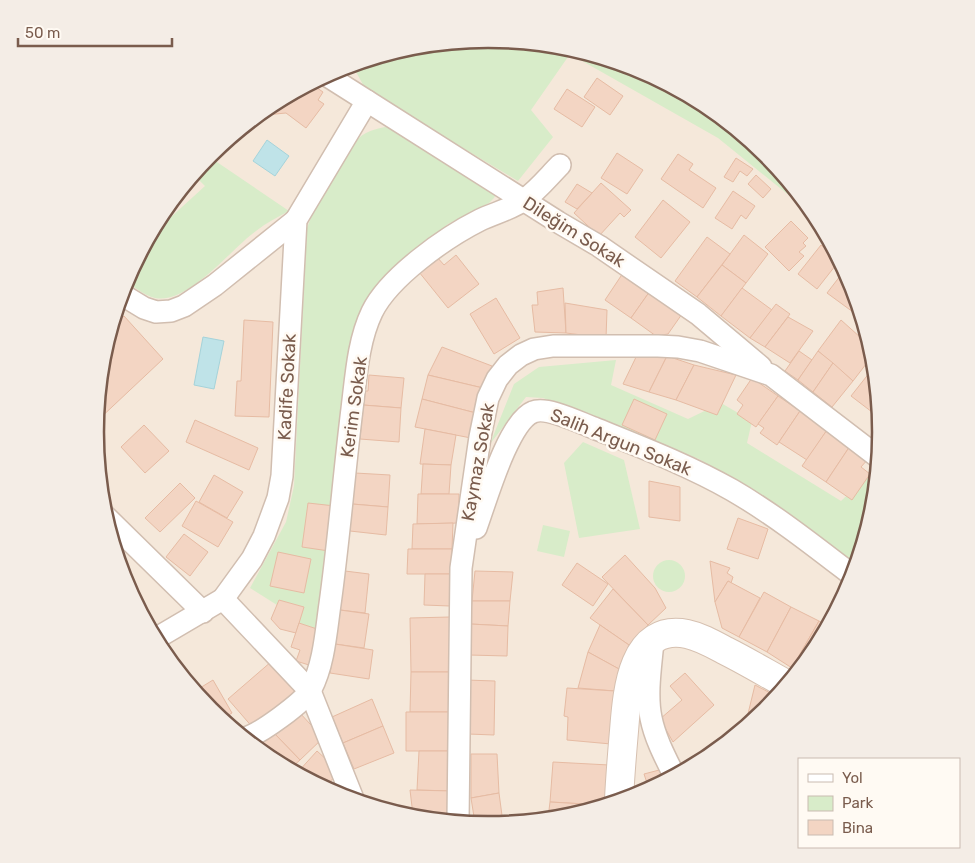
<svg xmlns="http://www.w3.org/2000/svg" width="975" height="863" viewBox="0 0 975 863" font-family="Rubik,sans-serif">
<rect width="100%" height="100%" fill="#fdf6ec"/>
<circle fill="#f5e8da" cx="487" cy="434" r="390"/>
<g fill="#d8ecc9">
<polygon points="487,39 564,46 638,69 706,105 765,154 817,218 718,138 570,54 531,110 553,137 518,181 366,90 355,70 348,65 411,46"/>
<path d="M 385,127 L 395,129 L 496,194 L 494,198 L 489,203 L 448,224 L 410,254 L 378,284 L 360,314 L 346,369 L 320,630 L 299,623 L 304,607 L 279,600 L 277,605 L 250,588 L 286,522 L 294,486 L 307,228 C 316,204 340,152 360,137 C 367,131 376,129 385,127 Z"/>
<path d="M 208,156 L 289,211 C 278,217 266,223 256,231 C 232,248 188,305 155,298 C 144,295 134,287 125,281 L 148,238 L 205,186 L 193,174 Z"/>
<polygon points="616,360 611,385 688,419 721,403 752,421 747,443 841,501 869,474 876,478 873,508 856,564 812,531 699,459 543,398 526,397 490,444 514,384 539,367"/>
<polygon points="583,442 624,460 640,529 579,538 564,463"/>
<polygon points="543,525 570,531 564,557 537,551"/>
<circle cx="669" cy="576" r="16"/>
</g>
<g fill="#bfe3e8" stroke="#a5d3da">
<polygon points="267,140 289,156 275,176 253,161"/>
<polygon points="203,337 224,341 214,389 194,385"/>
</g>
<g fill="#f3d5c3" stroke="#e6bba3">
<polygon points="597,78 623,96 610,115 584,97"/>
<polygon points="310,83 323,92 318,100 324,104 306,128 286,113 255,116 270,105"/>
<polygon points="567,89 595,107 582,127 554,109"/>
<polygon points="617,153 643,170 627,194 601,178"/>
<polygon points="678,154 693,164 689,170 716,188 703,208 661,179"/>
<polygon points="736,158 753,169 747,176 740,171 733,182 724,177"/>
<polygon points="756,175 771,189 763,198 748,184"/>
<polygon points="601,183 631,210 624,217 620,213 599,236 574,213"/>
<polygon points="577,184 592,193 577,209 565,202"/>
<polygon points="180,190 186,196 155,225 161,213"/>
<polygon points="733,191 755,206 746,219 741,215 732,229 715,218"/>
<polygon points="663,200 690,222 661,258 635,237"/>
<polygon points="791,221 808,238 803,243 806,246 799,252 804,256 789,271 765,247"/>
<polygon points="744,235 768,254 746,283 722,265"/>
<polygon points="707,237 730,254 697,297 675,281"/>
<polygon points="821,245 839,261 817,289 798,274"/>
<polygon points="456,255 479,284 448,308 419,272 437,257 444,265"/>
<polygon points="722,265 746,283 721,316 697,297"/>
<polygon points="844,271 850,281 858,306 853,312 827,293"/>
<polygon points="623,273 650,291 631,318 605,300"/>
<polygon points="563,288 566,333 535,332 532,305 538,305 537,292"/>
<polygon points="742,288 772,310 750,338 721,316"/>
<polygon points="650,291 682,314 668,334 656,336 631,318"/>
<polygon points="496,298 520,338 494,354 470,314"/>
<polygon points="565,303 607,310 606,338 566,333"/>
<polygon points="776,304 790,314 765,347 750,338"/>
<polygon points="124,316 163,359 96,422 102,355 111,328"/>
<polygon points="788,317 813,331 790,363 765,347"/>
<polygon points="244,320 273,322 269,417 235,416 237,381 241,381"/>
<polygon points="841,320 870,346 873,355 853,381 818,351"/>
<polygon points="442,347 492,366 483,388 428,375"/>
<polygon points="799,351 812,360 798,380 785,371"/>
<polygon points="818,351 833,363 813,392 798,380"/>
<polygon points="638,353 667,356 649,392 623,384"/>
<polygon points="667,356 694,365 676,400 649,392"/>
<polygon points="833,363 853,381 832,407 813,392"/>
<polygon points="694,365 736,375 717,415 676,400"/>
<polygon points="874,367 878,405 872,412 851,396"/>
<polygon points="369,375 404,378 401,408 363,405 364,391 368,391"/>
<polygon points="428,375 483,388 476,413 422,399"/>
<polygon points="752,378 778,396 756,427 737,414 743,405 737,400"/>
<polygon points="778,396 800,411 777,445 760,433 764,428 758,424"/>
<polygon points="422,399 476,413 471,438 415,427"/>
<polygon points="634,399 667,414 655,440 622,425"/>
<polygon points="363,405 401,408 399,442 360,439"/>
<polygon points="800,411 827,430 807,460 779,442"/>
<polygon points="195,420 258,448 249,470 186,442"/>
<polygon points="144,425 169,451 145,473 121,447"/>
<polygon points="425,429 456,435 451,465 420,464"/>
<polygon points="827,430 850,446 826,482 802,466"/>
<polygon points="850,446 868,459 861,467 870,474 852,500 826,482"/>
<polygon points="423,464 451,465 449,494 421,494"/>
<polygon points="355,473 390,475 388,507 352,504"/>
<polygon points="214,475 243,492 227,518 199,502"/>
<polygon points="649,481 680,487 680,521 649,517"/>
<polygon points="180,483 195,498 160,532 145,518"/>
<polygon points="418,494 459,494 459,523 417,524"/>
<polygon points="196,501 233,522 218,547 182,526"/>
<polygon points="308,503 335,506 329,551 302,547"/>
<polygon points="352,504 388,507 386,535 350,531"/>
<polygon points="738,518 768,529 758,559 727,549"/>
<polygon points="453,523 452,549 412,549 413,524"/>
<polygon points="184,534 208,552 190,576 166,557"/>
<polygon points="408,549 452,549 452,574 407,574"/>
<polygon points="278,552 311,559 304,593 270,586"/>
<polygon points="625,555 655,588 666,608 648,625 602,577"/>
<polygon points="710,561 730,568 727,573 733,577 731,583 728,581 715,602"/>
<polygon points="577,563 608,584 593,606 562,585"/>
<polygon points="120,565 132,578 126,584 125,582"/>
<polygon points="345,571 369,574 365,613 340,610"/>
<polygon points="475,571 513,572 510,601 472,601"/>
<polygon points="425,574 452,574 450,606 424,605"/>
<polygon points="728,581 760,598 739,637 722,628 715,602"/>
<polygon points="613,589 648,625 629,645 590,618"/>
<polygon points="764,592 791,607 767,652 739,637"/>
<polygon points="279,600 304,607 296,633 280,629 271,619"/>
<polygon points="472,601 510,601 508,626 470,624"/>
<polygon points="791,607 819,621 792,668 767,652"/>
<polygon points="340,610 369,614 364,648 335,644"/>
<polygon points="450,617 450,672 411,672 410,618"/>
<polygon points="819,621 827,625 814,650 797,671 792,668"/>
<polygon points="299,623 320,630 309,665 296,661 300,650 291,647"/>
<polygon points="470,624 508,626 507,656 469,655"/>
<polygon points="600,625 629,645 619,669 588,652"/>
<polygon points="335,644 373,650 369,679 330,673"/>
<polygon points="588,652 619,669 615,691 578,688"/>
<polygon points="272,661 297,691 254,729 228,699"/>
<polygon points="411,672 456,672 454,712 410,712"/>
<polygon points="685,673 714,705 673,742 660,719 682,700 670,686"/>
<polygon points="213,680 232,713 222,719 210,709 195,691"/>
<polygon points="466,680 495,681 494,735 468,734"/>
<polygon points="755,685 776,696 765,709 745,726"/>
<polygon points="567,688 615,691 611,744 567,740 568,717 564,716"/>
<polygon points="372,699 383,726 343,743 332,717"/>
<polygon points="299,712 323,738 300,760 275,734"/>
<polygon points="406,712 454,712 453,751 406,751"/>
<polygon points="383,726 394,753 354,769 343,743"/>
<polygon points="273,732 300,760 290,769 269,758 257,748"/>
<polygon points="317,751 339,771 325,788 297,773"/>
<polygon points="419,751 453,751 452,791 417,790"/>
<polygon points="471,754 497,754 499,793 471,798"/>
<polygon points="703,759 703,760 684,770 683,767"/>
<polygon points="553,762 609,765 606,804 602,805 550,802"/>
<polygon points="663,769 667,779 649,789 644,774"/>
<polygon points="410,790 452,791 451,819 413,815"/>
<polygon points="499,793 503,823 487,824 475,823 471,798"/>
<polygon points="550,802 602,805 564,817 548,818"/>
<polygon points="421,816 451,819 451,821 421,818"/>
</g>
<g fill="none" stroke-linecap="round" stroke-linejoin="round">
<defs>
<g id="street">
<polyline points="326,75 558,222 599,246 698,314 761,367"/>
<polyline points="121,294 144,308 156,312 171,311 184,306 215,285 296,220"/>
<polyline points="104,515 203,612"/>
<path d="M 476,528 C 486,501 508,422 533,412 C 547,406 580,423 594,428 C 641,447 688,465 732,490 C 775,515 813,545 852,575"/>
<polyline points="223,599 310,691 353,799"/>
<polyline points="155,639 223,599 252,559 264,536 278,498 282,476 296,220 367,101"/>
<path d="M 653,641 C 651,665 646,694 651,718 C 655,738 665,757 674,775"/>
<path d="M 245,738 C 260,734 304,702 311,689 C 324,664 326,632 330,604 C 339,539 344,474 352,409 C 356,377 358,341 372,312 C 389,277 446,237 480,220 C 494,213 513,209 525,199 C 538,190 549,176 560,165"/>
<polyline points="458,821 461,568 480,437 488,398 497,379 508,365 521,355 534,349 553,346 658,346 678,347 700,351 771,375 878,457"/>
</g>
<path id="secondary" d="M 619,800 C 620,777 622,754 624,731 C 627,694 631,623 687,634 C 701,637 713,644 726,651 C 746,661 766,673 786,684"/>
</defs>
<use href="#street" stroke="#d1beb0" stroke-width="24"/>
<use href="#secondary" stroke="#d6c0b0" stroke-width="30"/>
<use href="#street" stroke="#fff" stroke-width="21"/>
<use href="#secondary" stroke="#fff" stroke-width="28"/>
</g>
<g text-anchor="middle" stroke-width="5" stroke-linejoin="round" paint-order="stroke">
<g font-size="18" fill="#7a5c4d" stroke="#fffaf3">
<text transform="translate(574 232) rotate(32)" y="6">Dileğim Sokak</text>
<text transform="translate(287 387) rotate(-87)" y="6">Kadife Sokak</text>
<text transform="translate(354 407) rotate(-82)" y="6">Kerim Sokak</text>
<text transform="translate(621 442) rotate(22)" y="6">Salih Argun Sokak</text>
<text transform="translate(478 462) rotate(-80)" y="6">Kaymaz Sokak</text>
</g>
</g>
<path d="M0 0H975V863H0ZM104 432a384 384 0 1 1 768 0a384 384 0 1 1-768 0Z" fill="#f4ede6" fill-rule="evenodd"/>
<path fill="none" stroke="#7a5c4d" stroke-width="2.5" d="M104 432a384 384 0 1 1 768 0a384 384 0 1 1-768 0Z"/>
<rect x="798" y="758" width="162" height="90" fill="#fffaf3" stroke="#cabbb1"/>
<rect x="808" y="774" width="25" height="8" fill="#ffffff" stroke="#cabbb1"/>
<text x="842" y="783" font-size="15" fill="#7a5c4d">Yol</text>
<rect x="808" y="796" width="25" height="15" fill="#d8ecc9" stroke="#cabbb1"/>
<text x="842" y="808" font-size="15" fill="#7a5c4d">Park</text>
<rect x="808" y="820" width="25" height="15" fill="#f3d5c3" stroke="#cabbb1"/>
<text x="842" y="833" font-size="15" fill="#7a5c4d">Bina</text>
<path d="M18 38v8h154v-8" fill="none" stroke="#7a5c4d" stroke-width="2.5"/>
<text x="25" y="38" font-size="15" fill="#7a5c4d" stroke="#fffaf3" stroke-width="4" paint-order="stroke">50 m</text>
</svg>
